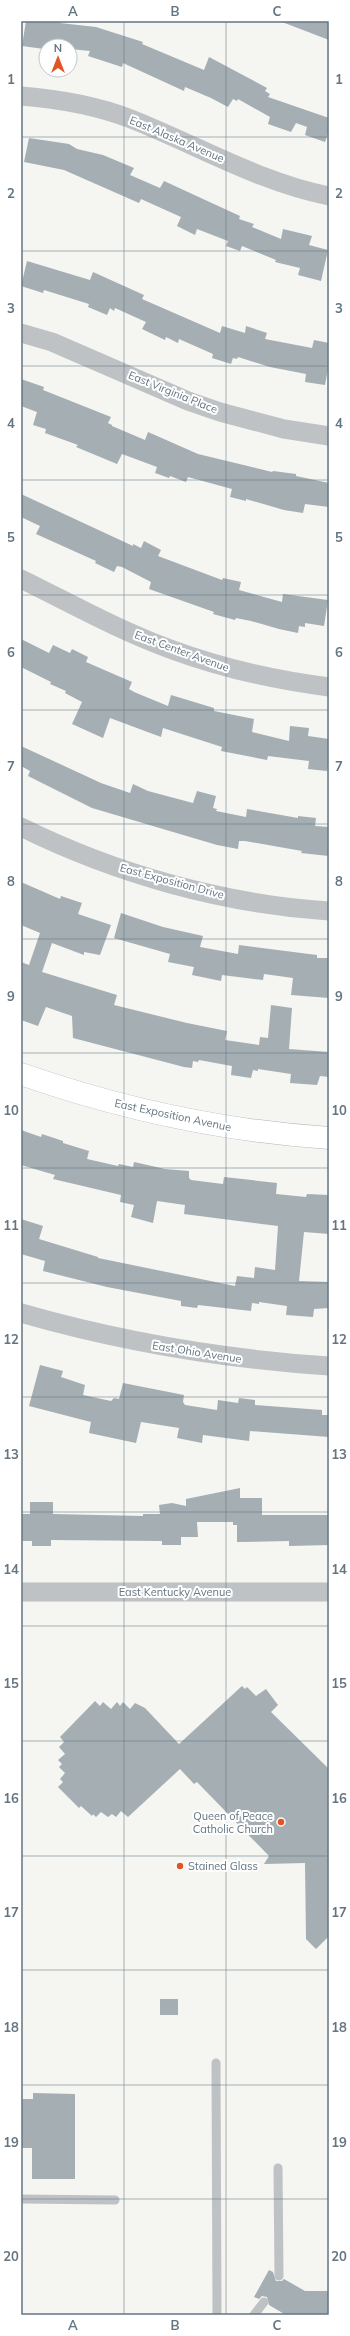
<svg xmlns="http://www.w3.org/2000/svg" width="350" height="2336" viewBox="0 0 350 2336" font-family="Mulish,sans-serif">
<rect width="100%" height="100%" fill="#f5f5f1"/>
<g fill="#a5aeb3">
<polygon points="26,21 60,21 60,23 96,27 143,42 142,44 204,70 209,57 267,88 265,91 270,94 268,97 329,118 329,131 325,142 305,135 307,127 296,123 291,132 268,124 270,117 238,99 237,101 233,99 228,107 211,98 185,87 184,91 123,63 122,67 88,56 90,51 70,49 70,46 46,46 44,49 22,46"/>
<polygon points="282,21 329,21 329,40 282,22"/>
<polygon points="29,138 69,144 77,149 103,155 134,168 130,175 160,188 164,181 240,216 239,219 254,224 252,227 281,239 283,229 312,236 309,245 328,250 321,281 298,275 300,268 275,262 276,260 242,246 240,251 226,246 228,241 197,229 195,235 177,226 181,217 141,199 139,203 64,170 24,162"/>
<polygon points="27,261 90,280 93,272 144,295 142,299 220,333 222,326 245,333 246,326 267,333 265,339 312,348 314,340 329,343 329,363 325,385 305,382 306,374 270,367 238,357 237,359 233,358 231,364 212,358 213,354 179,339 178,343 166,337 165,340 142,329 146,322 115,308 114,311 110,308 107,315 88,307 89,304 44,290 43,293 21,286"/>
<polygon points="21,379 44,387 43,390 111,417 108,423 112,425 112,426 145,440 148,432 198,454 272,472 273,471 296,474 296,476 329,483 329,507 305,504 303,513 284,510 246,499 246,501 230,497 232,489 188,477 186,482 170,476 169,478 155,473 157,467 122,454 117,464 76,447 78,445 45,433 46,429 33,425 37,412 21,406"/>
<polygon points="21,494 133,546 133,544 141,548 144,541 161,550 158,556 222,580 223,578 241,582 239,590 282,602 283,594 328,600 324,626 305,623 305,627 299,626 298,633 279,629 251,621 236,618 235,620 213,614 214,612 149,589 151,582 122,567 117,566 114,572 95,563 96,561 36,534 40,526 21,517"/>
<polygon points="21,639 49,653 53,645 70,653 72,649 88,657 86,662 132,682 129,689 134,692 168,706 171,695 214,708 214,711 254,719 252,732 289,741 290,726 309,728 308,736 329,739 329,764 327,771 308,769 309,761 268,756 267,760 221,751 222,747 163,728 161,737 110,718 103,738 72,724 82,702 65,693 66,691 50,684 51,682 21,667"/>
<polygon points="21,746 101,783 130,793 133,784 148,791 193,803 197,791 216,796 213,808 217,809 216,811 246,817 247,809 298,818 298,816 316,818 315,826 329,827 329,856 301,853 302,851 245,841 239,841 238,849 217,845 92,808 28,776 30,771 21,766"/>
<polygon points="21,882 60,899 61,896 82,903 78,914 111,925 100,955 84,952 84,955 52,943 42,972 117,995 114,1005 187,1023 227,1031 225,1040 259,1045 260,1037 268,1038 271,1005 292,1008 289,1049 329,1052 329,1077 320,1076 317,1085 290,1083 291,1074 258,1069 258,1071 253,1070 251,1078 231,1075 232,1066 199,1060 198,1062 193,1061 192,1068 184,1067 73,1038 72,1016 46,1007 38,1026 21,1020 21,962 29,965 40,933 21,925"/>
<polygon points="121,913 163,927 203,936 200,947 238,954 239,945 317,955 317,958 329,958 329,998 291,995 293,978 264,974 263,980 222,975 221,981 192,975 194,967 168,962 170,954 114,938"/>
<polygon points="21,1130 41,1137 42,1134 63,1141 63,1143 89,1151 87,1159 118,1166 119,1164 133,1167 134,1162 165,1169 189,1171 189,1178 191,1180 223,1184 224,1177 277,1183 276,1194 306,1197 307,1194 329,1195 329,1234 304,1232 299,1281 329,1282 329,1308 314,1309 313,1317 286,1315 287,1306 259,1302 259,1304 252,1303 251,1311 198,1305 197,1308 181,1306 181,1301 107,1287 43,1271 45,1261 21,1254 21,1219 43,1226 39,1239 98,1257 98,1258 235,1286 237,1276 254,1278 255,1267 275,1270 278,1226 184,1214 185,1205 157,1201 153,1223 131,1217 134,1205 120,1202 121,1195 53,1179 55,1175 21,1165"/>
<polygon points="40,1365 63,1371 61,1377 85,1385 83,1395 111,1401 114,1398 119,1399 123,1383 184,1395 183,1402 185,1405 217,1410 218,1400 238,1403 239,1398 255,1400 255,1405 322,1410 322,1415 329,1415 329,1437 250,1431 249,1441 203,1435 202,1443 177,1438 179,1428 141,1422 136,1443 89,1433 91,1422 29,1406"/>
<polygon points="240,1488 240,1498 262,1498 262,1515 329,1515 329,1545 289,1546 289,1541 237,1542 237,1525 233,1525 233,1522 197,1522 198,1537 181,1537 181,1545 162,1545 162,1541 51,1540 51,1546 32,1546 32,1541 21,1541 21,1514 30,1514 30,1502 53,1502 53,1514 143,1516 143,1514 160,1514 159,1505 172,1503 186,1506 186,1499"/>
<polygon points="242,1686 245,1689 247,1687 256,1696 266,1689 278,1705 271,1712 329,1769 329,1936 316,1949 306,1939 305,1863 264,1864 269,1856 197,1782 194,1784 180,1769 128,1817 121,1811 116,1817 112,1814 108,1817 101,1812 96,1817 93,1814 92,1816 81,1806 79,1808 58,1787 63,1782 60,1779 65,1773 59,1767 62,1764 58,1760 65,1754 59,1747 64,1742 60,1737 95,1701 100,1706 103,1702 111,1709 117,1702 120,1706 123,1702 130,1709 135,1703 145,1708 179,1744"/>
<rect x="160" y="1999" width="18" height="16"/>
<polygon points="33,2093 75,2094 75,2179 32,2179 32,2148 21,2148 21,2099 33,2099"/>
<polygon points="269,2270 273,2272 276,2281 282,2281 284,2279 305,2291 329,2291 329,2315 286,2315 269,2305 267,2297 262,2296 259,2299 254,2297"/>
</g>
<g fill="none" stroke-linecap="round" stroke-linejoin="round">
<defs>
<path id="secondary" d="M 21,1074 C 121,1109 223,1131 329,1138"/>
</defs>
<use href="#secondary" stroke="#b0b6ba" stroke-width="23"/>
<g stroke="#bec2c5" stroke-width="9">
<polyline points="216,2063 217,2315"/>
<polyline points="278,2168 279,2276"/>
<polyline points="21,2199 115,2200"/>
<polyline points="254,2315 264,2302"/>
</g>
<g stroke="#bec2c5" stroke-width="19">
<path d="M 21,96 C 59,99 95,105 131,119 C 197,145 259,182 329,196"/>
<polyline points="21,333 52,342 188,401 220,412 284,429 329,436"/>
<path d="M 21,579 C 70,603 118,630 170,649 C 221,668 274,680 329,687"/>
<path d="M 21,827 C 116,874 223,904 329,911"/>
<path d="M 21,1313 C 122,1342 224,1359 329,1366"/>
<polyline points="21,1592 329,1592"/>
</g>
<use href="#secondary" stroke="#fff" stroke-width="22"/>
</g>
<path fill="none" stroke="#647582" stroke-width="1" stroke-opacity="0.55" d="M 124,21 L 124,2315M 226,21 L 226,2315M 21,137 L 329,137M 21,251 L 329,251M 21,366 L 329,366M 21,480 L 329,480M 21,595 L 329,595M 21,710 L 329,710M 21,824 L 329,824M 21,939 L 329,939M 21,1053 L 329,1053M 21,1168 L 329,1168M 21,1283 L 329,1283M 21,1397 L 329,1397M 21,1512 L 329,1512M 21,1626 L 329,1626M 21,1741 L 329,1741M 21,1856 L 329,1856M 21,1970 L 329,1970M 21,2085 L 329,2085M 21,2199 L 329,2199"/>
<g fill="#e25425" stroke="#fff" stroke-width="1.5">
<circle cx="281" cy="1822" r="4"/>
<circle cx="180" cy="1866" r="4"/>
</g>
<g text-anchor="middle" stroke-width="4" stroke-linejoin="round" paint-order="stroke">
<g font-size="11" fill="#647582" stroke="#fff">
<text transform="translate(177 139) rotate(23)" y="4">East Alaska Avenue</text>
<text transform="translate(173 392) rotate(22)" y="4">East Virginia Place</text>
<text transform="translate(182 651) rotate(20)" y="4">East Center Avenue</text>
<text transform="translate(172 881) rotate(15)" y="4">East Exposition Drive</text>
<text transform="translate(173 1115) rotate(12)" y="4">East Exposition Avenue</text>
<text transform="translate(197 1352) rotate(9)" y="4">East Ohio Avenue</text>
<text x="175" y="1596">East Kentucky Avenue</text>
</g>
<g font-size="11" fill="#647582" stroke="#fff" text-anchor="end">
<text x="273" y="1820">Queen of Peace<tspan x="273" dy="13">Catholic Church</tspan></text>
<text x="188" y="1870" text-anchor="start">Stained Glass</text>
</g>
</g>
<rect width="350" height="2336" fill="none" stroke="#ffffff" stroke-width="44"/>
<g transform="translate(58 58)"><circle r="19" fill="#ffffff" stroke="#c1c8cd"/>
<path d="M0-3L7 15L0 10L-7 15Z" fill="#e25425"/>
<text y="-6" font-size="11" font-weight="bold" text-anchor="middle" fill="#647582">N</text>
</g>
<rect x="22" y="22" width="306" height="2292" fill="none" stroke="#647582" stroke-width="1.5"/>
<g font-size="13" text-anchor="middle" font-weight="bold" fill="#647582">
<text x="73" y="16">A</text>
<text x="175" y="16">B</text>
<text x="277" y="16">C</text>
<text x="11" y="84">1</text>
<text x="339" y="84">1</text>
<text x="11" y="198">2</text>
<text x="339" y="198">2</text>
<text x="11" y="313">3</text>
<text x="339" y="313">3</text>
<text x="11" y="428">4</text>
<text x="339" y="428">4</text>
<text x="11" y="542">5</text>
<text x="339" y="542">5</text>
<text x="11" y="657">6</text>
<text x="339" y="657">6</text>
<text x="11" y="771">7</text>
<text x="339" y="771">7</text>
<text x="11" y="886">8</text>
<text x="339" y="886">8</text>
<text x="11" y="1001">9</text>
<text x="339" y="1001">9</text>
<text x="11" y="1115">10</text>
<text x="339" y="1115">10</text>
<text x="11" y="1230">11</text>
<text x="339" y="1230">11</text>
<text x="11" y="1344">12</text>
<text x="339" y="1344">12</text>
<text x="11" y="1459">13</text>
<text x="339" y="1459">13</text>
<text x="11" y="1574">14</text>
<text x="339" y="1574">14</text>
<text x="11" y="1688">15</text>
<text x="339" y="1688">15</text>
<text x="11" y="1803">16</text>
<text x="339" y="1803">16</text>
<text x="11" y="1917">17</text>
<text x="339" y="1917">17</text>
<text x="11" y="2032">18</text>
<text x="339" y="2032">18</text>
<text x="11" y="2147">19</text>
<text x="339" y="2147">19</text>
<text x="11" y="2261">20</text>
<text x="339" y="2261">20</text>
<text x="73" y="2330">A</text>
<text x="175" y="2330">B</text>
<text x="277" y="2330">C</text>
</g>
</svg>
